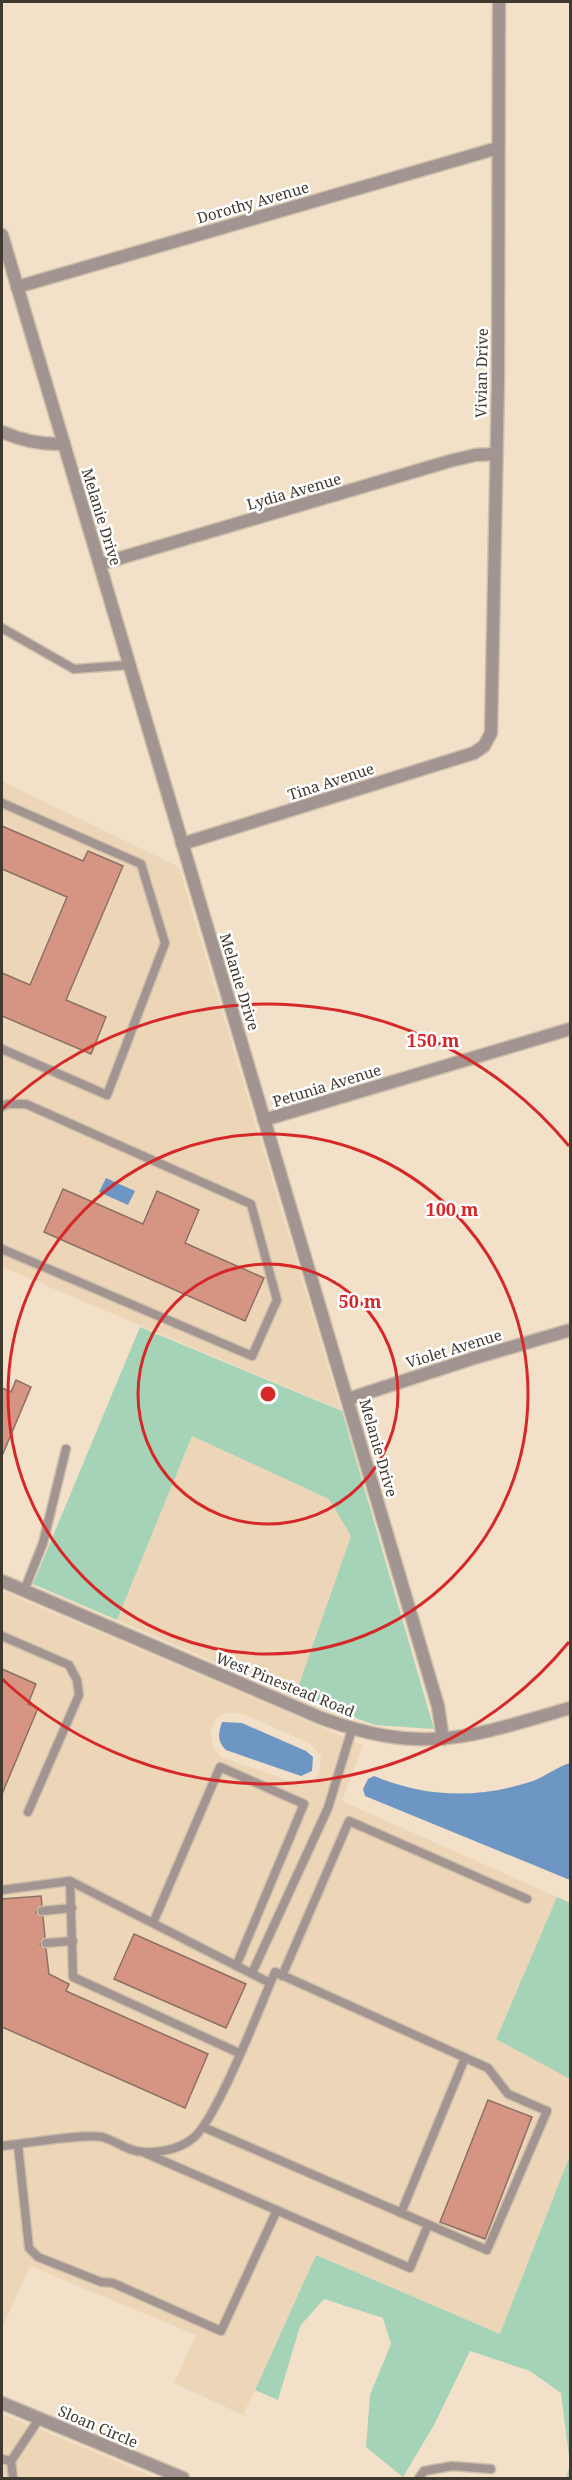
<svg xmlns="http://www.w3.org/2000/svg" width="572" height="2480" viewBox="0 0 572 2480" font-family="'Noto Serif',serif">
<rect width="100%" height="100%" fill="#f2e0c8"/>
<g fill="#edd6b8" fill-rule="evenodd">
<polygon points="2,781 179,867 341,1410 2,1267"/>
<polygon points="192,1436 329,1499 351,1536 295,1696 117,1620"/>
<path d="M 2,1591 L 363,1745 L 342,1801 L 557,1897 L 496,2038 L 570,2079 L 570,2155 L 500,2334 L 316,2255 L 243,2415 L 174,2383 L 196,2335 L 30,2266 L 2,2328 ZM 230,1713 L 243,1714 L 311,1744 L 321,1756 L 319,1773 L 314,1779 L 298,1784 L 221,1757 L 212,1745 L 211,1732 L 215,1720 L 222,1714 Z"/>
<polygon points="2,2414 157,2478 2,2478"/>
</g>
<g fill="#a5d3b8">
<polygon points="140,1327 342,1411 434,1729 375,1725 295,1696 351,1536 329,1499 192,1436 117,1620 33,1584"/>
<polygon points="557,1897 570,1903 570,2079 496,2039"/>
<polygon points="570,2155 570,2478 566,2478 570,2465 561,2393 530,2371 470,2351 434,2425 403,2477 366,2447 370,2395 391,2344 383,2318 324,2299 300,2326 278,2400 255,2390 316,2255 500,2334"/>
</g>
<g fill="#6d96c5">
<polygon points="106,1178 135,1191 128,1205 99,1192"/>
<path d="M 222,1722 L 242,1723 L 306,1751 L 313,1757 L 312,1771 L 301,1776 L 226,1750 C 217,1741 218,1734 222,1722 Z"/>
<path d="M 570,1763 L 570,1880 L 365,1796 L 363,1789 L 368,1779 L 374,1776 C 427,1798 479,1799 533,1781 C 546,1776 557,1767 570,1763 Z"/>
</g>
<g fill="#d69582" stroke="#8c7068" stroke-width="1.5">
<polygon points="2,826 83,861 88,851 123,866 66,1000 106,1017 91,1054 2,1016 2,973 30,985 67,897 2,869"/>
<polygon points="63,1189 143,1224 157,1191 199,1210 185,1243 264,1278 245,1321 44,1232"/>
<polygon points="16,1380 31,1387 2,1456 2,1388 11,1392"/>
<polygon points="2,1669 36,1684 28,1704 38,1708 2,1794"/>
<polygon points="41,1896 42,1905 36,1912 43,1917 45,1937 40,1944 46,1949 49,1974 69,1984 66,1991 208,2054 185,2108 2,2027 2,1899"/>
<polygon points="134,1934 246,1984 226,2028 114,1979"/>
<polygon points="488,2100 532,2117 485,2239 440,2222"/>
</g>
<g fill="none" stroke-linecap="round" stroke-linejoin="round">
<defs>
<g id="service">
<polyline points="2,628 74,669 129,665"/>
<polyline points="2,803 141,864 165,943 107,1095 2,1049"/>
<polyline points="2,1107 7,1104 26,1104 251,1204 277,1300 252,1356 2,1249"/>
<polyline points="24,1591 43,1543 66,1449"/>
<polyline points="2,1636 69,1665 77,1680 79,1695 28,1812"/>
<polyline points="70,1881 73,1977 239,2053"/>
<polyline points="2,1890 70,1881 270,1983"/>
<polyline points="42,1911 72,1908"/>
<polyline points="153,1923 220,1767 304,1804 236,1966"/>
<polyline points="46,1943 73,1941"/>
<polyline points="252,1973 328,1808 352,1729"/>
<polyline points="282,1976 349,1821 527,1899"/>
<polyline points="18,2145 29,2248 38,2257 101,2282 113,2283 221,2331 277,2210"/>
<path d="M 2,2146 C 23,2144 84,2133 102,2137 C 117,2141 128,2152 144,2152 C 160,2153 179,2149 192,2139 C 216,2122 261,2004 275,1972 L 488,2068 L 508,2094 L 547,2111 L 487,2250 L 203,2127"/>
<polyline points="145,2153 410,2268 428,2225"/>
<polyline points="401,2213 465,2058"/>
<polyline points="2,2459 11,2461"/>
<polyline points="13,2478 11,2461 39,2419"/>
<polyline points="419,2478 424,2471 452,2466 491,2469"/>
</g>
<g id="minor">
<polyline points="2,235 438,1706 443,1739"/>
<polyline points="17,287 498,148"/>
<path d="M 2,432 C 23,441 41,445 64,444"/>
<polyline points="100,564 450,461 475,455 496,454"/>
<polyline points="182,844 474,753 484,746 491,733 498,383 499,2"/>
<polyline points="264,1120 570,1029"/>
<polyline points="348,1399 471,1359 570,1330"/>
<path d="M 2,1581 L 321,1718 C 425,1756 470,1737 570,1708"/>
<polyline points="2,2403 183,2478"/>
</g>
</defs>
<use href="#service" stroke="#cebfaa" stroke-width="11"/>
<use href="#minor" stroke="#cebfaa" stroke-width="15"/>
<use href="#service" stroke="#a29491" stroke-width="8"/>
<use href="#minor" stroke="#a29491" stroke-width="12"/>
</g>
<g fill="none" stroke="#d62828" stroke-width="3">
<circle cx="268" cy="1394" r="130"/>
<circle cx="268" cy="1394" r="260"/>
<path d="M569 1642A390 390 0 0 1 2 1679M2 1109A390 390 0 0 1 569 1146"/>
</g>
<g text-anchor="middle" stroke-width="5" stroke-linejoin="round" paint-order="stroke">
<g font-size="15" fill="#403930" stroke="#fff">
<text transform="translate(253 203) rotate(-16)" y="5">Dorothy Avenue</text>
<text transform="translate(482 373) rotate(-89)" y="5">Vivian Drive</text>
<text transform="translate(294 492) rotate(-16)" y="5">Lydia Avenue</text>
<text transform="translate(101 517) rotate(73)" y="5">Melanie Drive</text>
<text transform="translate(331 782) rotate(-18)" y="5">Tina Avenue</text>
<text transform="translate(239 982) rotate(73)" y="5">Melanie Drive</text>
<text transform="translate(327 1086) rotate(-17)" y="5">Petunia Avenue</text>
<text transform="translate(454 1349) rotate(-17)" y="5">Violet Avenue</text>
<text transform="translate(378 1448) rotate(74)" y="5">Melanie Drive</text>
<text transform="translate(285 1685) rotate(22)" y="5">West Pinestead Road</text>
<text transform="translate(98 2427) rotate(23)" y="5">Sloan Circle</text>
</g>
</g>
<circle cx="268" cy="1394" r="9" fill="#d62828" stroke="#fff" stroke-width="3"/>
<g font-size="18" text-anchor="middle" font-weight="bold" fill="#d62828" stroke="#fff" stroke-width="5" stroke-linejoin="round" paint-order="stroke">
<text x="433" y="1047">150 m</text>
<text x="452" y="1216">100 m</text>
<text x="360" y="1308">50 m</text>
</g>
<rect width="572" height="2480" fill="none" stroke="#403930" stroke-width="6"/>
</svg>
